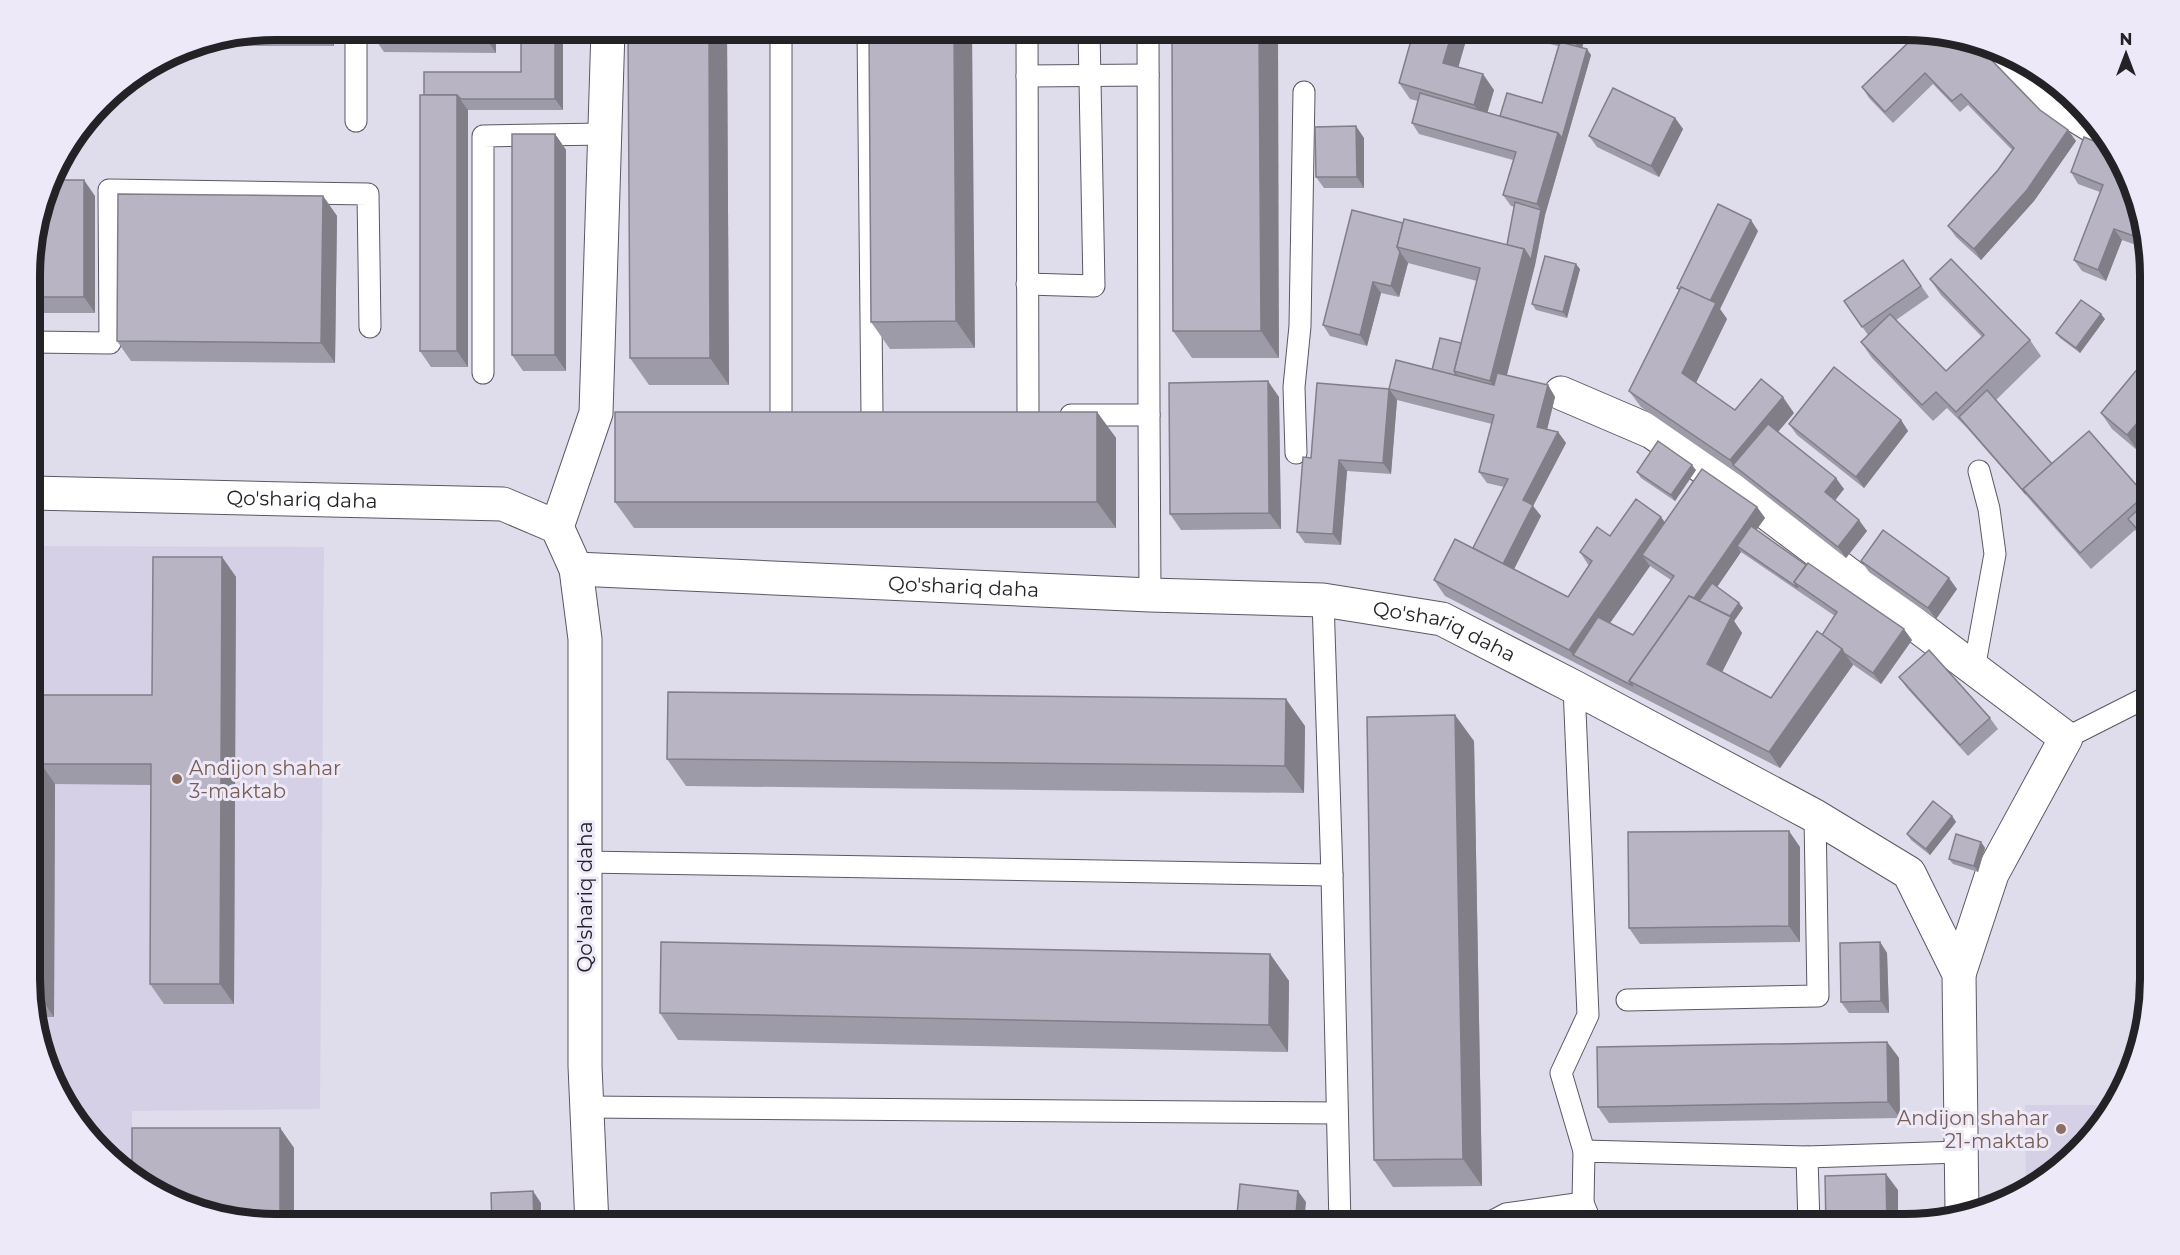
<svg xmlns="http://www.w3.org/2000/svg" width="2180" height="1255" viewBox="0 0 2180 1255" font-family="Montserrat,sans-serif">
<rect width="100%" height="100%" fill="#dfdceb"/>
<g fill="#d6d0e6">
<polygon points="32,546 324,547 320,1109 132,1111 132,1173 71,1116 32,1011"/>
<polygon points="2025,1105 2115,1105 2078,1153 2026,1192"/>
</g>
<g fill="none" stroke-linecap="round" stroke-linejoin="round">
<defs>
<g id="service">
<polyline points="356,30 356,121"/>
<polyline points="781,30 781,414"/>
<polyline points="868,30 872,414"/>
<polyline points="1027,30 1028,415"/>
<polyline points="1148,30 1149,415"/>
<polyline points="1027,76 1148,75"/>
<polyline points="1027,284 1094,286 1089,30"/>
<polyline points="32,342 110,343 109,190 368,194 370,327"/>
<polyline points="483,373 483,136 605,134"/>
<polyline points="1071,415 1149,415 1150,595"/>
<polyline points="1296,453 1294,387 1300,326 1304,92"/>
<polyline points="1323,600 1332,875 1340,1225"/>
<polyline points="1974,669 1995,554 1989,509 1979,471"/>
<polyline points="1574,687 1588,1015 1561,1073 1584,1151"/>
<polyline points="2066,738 2149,696"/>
<polyline points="585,862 1332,875"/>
<polyline points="1627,1000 1818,996 1815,816"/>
<polyline points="587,1107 1337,1113"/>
<polyline points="1583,1203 1584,1151 1807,1157"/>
<polyline points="1485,1225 1506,1214 1583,1203 1592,1225"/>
<polyline points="1809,1225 1807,1157 1960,1152"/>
</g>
<g id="minor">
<polyline points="1991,48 2020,82 2101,131"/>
<polyline points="1561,393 1652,432 1739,492 2066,738 1992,874 1959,974"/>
<path id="s1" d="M 32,493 L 503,504 L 557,527 L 576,569 L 585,639 L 585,1066 L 592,1225"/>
<polyline points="557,527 596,413 608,30"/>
<path id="s2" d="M 576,569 L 1150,595 L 1323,600 L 1442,619 L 1574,687 L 1815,816 L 1909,873 L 1959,974 L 1962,1212"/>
</g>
</defs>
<use href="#service" stroke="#5b5865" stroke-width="23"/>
<use href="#minor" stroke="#5b5865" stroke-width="35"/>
<use href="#service" stroke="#fff" stroke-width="21"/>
<use href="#minor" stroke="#fff" stroke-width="33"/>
</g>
<g fill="#9e9ba8" fill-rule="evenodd">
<polygon points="275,30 334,30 334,46 197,46"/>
<polygon points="373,30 496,30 496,53 384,52 373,36"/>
<polygon points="563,30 563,110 468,110 468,367 431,367 420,351 424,95 521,72"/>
<polygon points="628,30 727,30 729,385 649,385 630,358"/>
<polygon points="869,30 975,348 890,349 871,322"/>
<polygon points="1172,30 1279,358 1192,358 1173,331"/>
<path d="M 1414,30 L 1469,30 L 1458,67 L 1494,90 L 1487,112 L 1500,116 L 1542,103 L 1558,46 L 1546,43 L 1538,32 L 1587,30 L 1582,48 L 1591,55 L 1545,215 L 1535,265 L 1507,375 L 1548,385 L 1555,397 L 1547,429 L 1558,432 L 1566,443 L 1533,506 L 1541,516 L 1514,569 L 1568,597 L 1589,566 L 1580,552 L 1610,536 L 1665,522 L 1757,507 L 1765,518 L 1756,530 L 1912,640 L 1881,684 L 1852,664 L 1853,665 L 1780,768 L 1445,596 L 1434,580 L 1473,548 L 1504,487 L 1487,483 L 1479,472 L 1492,424 L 1397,400 L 1391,474 L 1347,471 L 1341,545 L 1305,543 L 1297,532 L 1311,458 L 1389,389 L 1432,370 L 1461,343 L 1477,281 L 1408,263 L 1399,297 L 1381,293 L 1367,346 L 1330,336 L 1323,325 L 1403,223 L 1507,245 L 1515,207 L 1511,206 L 1503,195 L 1513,160 L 1419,134 L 1412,123 L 1418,101 L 1410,99 L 1399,83 ZM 1741,552 L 1835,616 L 1822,635 L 1771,698 L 1722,672 L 1742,633 L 1734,621 L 1743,608 L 1717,587 ZM 1650,566 L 1671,580 L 1633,635 L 1610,623 Z"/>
<polygon points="1893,30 1905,30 2040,110 2076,141 2034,201 1981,260 1956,237 1948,226 1998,170 2012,150 1968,105 1960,112 1933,84 1893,123 1869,98 1862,87 1908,42"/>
<polygon points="2044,76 2070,95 2050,84"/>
<polygon points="1675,118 1683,129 1659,177 1597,147 1589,136"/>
<polygon points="555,134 566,150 566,371 523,371 512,355"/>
<polygon points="2084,137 2145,248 2122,240 2106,281 2082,271 2074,260 2100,192 2078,184 2071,172"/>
<polygon points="1364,138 1364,188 1324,188 1316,177"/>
<polygon points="95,196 95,313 32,313 32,244"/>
<polygon points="323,196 337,216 335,363 131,361 117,341"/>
<polygon points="1758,231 1720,309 1727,319 1696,383 1735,410 1794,413 1778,432 1844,489 1835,500 1867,531 1846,558 1741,476 1641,407 1629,391 1679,291 1677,288"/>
<polygon points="1903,260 1929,297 1896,320 1946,371 1982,337 1941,295 1930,279 2030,340 2041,356 1996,400 2052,464 2145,495 2149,500 2149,499 2149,545 2135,530 2091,569 1967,428 1947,408 1933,421 1872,358 1861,342 1868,335 1844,301"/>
<polygon points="1580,269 1567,318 1536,310 1532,304"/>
<polygon points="2105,319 2080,353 2060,338 2056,333"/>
<polygon points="2149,355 2149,438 2138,451 2112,429 2101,413"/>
<polygon points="1279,397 1281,529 1181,530 1170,514"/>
<polygon points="1097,412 1116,438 1116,528 634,528 615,502"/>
<polygon points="1901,420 1908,431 1864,488 1797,435 1789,424"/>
<polygon points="1696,470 1675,501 1641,478 1637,472"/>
<polygon points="222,557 236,577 234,1004 164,1004 150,984 151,785 55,784 54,1017 34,1017 32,1011 32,695 152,695"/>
<polygon points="1861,561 1957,589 1936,619 1869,572"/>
<polygon points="1899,677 1990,718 1998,729 1968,756 1907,688"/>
<polygon points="1305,726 1304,793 686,786 667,759"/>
<polygon points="1474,741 1482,1186 1393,1187 1374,1160"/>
<polygon points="1952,816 1956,822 1930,855 1911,840 1907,834"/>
<polygon points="1981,842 1985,848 1978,872 1953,864 1949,859"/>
<polygon points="1800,847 1800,942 1640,944 1629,928"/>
<polygon points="1880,942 1887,953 1889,1013 1849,1013 1841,1002"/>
<polygon points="1270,954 1289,981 1288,1052 678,1040 660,1013"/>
<polygon points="1887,1042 1899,1058 1900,1118 1609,1123 1598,1107"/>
<polygon points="280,1128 294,1148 294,1225 275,1225 211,1217"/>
</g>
<g fill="#817e88">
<polygon points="323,30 334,30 334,46"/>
<polygon points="485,30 496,30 496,53 485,37"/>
<polygon points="555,30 563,30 563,110 555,99"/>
<polygon points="709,30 727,30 729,385 710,358"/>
<polygon points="954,30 972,30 975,348 956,321"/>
<polygon points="1259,30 1278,30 1279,358 1261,331"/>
<polygon points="1453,30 1469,30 1455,79 1443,63"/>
<polygon points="1577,30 1587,30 1581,52 1573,41"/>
<polygon points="1587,49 1591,55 1545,215 1535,265 1501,397 1490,381 1524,249 1541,210 1537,204 1558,133"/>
<polygon points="1483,74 1494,90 1485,121 1474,105"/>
<polygon points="457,95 468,110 468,367 457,351"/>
<polygon points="1675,118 1683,129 1659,177 1651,166"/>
<polygon points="1356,126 1364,138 1364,188 1357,177"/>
<polygon points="2068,130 2076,141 2034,201 1981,260 1974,249"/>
<polygon points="555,134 566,150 566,371 555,355"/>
<polygon points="84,180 95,196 95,313 84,297"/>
<polygon points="323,196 337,216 335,363 321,343"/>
<polygon points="1751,220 1758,231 1720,309 1727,319 1693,389 1682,373 1709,304"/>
<polygon points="2114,229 2122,240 2106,281 2098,270"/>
<polygon points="2140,229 2146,247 2145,248 2137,237"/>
<polygon points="1400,252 1408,263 1399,297 1391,286"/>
<polygon points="1576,264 1580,269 1567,318 1563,312"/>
<polygon points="1373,282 1381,293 1367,346 1360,335"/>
<polygon points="2101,314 2105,319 2080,353 2076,348"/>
<polygon points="1268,381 1279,397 1281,529 1269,513"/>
<polygon points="1548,385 1555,397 1545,438 1537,427"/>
<polygon points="1389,389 1397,400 1391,474 1383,463"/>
<polygon points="1783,397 1794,413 1743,473 1733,465 1730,460"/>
<polygon points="2149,409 2149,438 2138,451 2127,435"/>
<polygon points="1097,412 1116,438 1116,528 1097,502"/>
<polygon points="1901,420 1908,431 1864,488 1856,477"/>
<polygon points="1558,432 1566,443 1533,506 1541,516 1510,577 1502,566 1523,500"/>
<polygon points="1339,460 1347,471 1341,545 1333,534"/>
<polygon points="1692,465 1696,470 1675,501 1671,495"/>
<polygon points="1836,478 1844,489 1833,503 1825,492"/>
<polygon points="1757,507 1765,518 1742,550 1737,546 1741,552 1702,609 1635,683"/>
<polygon points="1661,517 1673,533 1642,555 1650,566 1584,660 1573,655 1569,650"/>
<polygon points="1859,520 1867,531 1846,558 1838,547"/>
<polygon points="222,557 236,577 234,1004 220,984"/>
<polygon points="1949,578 1957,589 1936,619 1928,608"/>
<polygon points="1739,603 1743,608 1734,621 1742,633 1718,680 1707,664 1726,621"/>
<polygon points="1904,629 1912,640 1881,684 1873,673"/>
<polygon points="1842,649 1853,665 1780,768 1769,752"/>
<polygon points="1286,699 1305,726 1304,793 1285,766"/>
<polygon points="1455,715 1474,741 1482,1186 1463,1159"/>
<polygon points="41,764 55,784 54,1017 40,997"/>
<polygon points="1952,816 1956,822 1930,855 1926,849"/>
<polygon points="1789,831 1800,847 1800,942 1789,926"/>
<polygon points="1981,842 1985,848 1978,872 1974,866"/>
<polygon points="1880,942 1887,953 1889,1013 1881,1001"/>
<polygon points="1270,954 1289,981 1288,1052 1269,1025"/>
<polygon points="1887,1042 1899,1058 1900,1118 1888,1102"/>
<polygon points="68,1097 79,1113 79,1123 71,1116 67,1106"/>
<polygon points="280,1128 294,1148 294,1225 286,1225 280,1217"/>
<polygon points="1886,1174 1898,1190 1898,1224 1887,1224"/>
<polygon points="533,1191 541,1203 541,1225 534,1225"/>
<polygon points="1298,1191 1306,1202 1304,1225 1295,1225"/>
<polygon points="1720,1212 1727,1224 1727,1225 1720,1225"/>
</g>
<g fill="#b8b4c3" stroke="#817e88" stroke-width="1.5">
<polygon points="373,30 485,30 485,37 373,36"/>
<polygon points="521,30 555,30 555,99 461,99 457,95 424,95 424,72 521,72"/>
<polygon points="628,30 709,30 710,358 630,358"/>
<polygon points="869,30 954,30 956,321 871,322"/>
<polygon points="1172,30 1259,30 1261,331 1173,331"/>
<polygon points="1414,30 1453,30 1443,63 1483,74 1474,105 1399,83"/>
<polygon points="1539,30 1577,30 1573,41 1538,32"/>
<polygon points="1899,30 1905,30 1971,39 2040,110 2068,130 2027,190 1974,249 1948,226 1998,170 2014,148 1961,94 1952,101 1925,73 1885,112 1862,87 1911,40"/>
<polygon points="1560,42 1587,49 1562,138 1558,133 1500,116 1507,93 1542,103"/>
<polygon points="1613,88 1675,118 1651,166 1589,136"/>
<polygon points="1420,93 1558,133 1537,204 1503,195 1516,152 1412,123"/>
<rect x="420" y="95" width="37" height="256"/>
<polygon points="1356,126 1357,177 1316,177 1315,127"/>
<rect x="512" y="134" width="43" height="221"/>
<polygon points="2084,137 2114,149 2117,152 2140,229 2137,237 2114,229 2098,270 2074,260 2103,185 2071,172"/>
<polygon points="51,180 84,180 84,297 32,297 32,244"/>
<polygon points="118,194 323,196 321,343 117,341"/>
<polygon points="1515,202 1541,210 1531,260 1524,249 1507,245"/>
<polygon points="1718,204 1751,220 1710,301 1681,287 1680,289 1677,288"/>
<polygon points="1352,210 1403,223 1397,247 1400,252 1391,286 1373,282 1360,335 1323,325"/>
<polygon points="1404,219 1524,249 1490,381 1454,371 1480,268 1397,247"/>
<polygon points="1545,256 1576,264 1563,312 1532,304"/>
<polygon points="1951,259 2030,340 1956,412 1936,392 1922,405 1861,342 1890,314 1946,371 1984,335 1930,279"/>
<polygon points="1903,260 1921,286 1862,327 1844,301"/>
<polygon points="1681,287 1716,303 1682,373 1735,410 1761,379 1783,397 1730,460 1629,391"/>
<polygon points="2081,300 2101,314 2076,348 2056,333"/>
<polygon points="1440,338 1461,343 1454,371 1457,376 1432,370"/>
<polygon points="2149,355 2149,409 2127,435 2101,413"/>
<polygon points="1396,360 1494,385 1497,373 1548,385 1537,427 1558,432 1523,500 1533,505 1503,564 1473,548 1508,479 1479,472 1494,415 1389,389"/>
<polygon points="1834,367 1901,420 1856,477 1789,424"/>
<polygon points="1268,381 1269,513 1170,514 1169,383"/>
<polygon points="1317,383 1389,389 1383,463 1339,460 1333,534 1297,532 1303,457 1311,458"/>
<polygon points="1987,390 2052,464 2023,489 2026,494 1959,417"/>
<rect x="615" y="412" width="482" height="90"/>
<polygon points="1768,424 1836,478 1825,492 1859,520 1838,547 1733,465"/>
<polygon points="2089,431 2145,495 2080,553 2023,489"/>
<polygon points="1658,441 1692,465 1671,495 1637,472"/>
<polygon points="1702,469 1757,507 1694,598 1689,596 1629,681 1633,686 1573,655 1598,617 1633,635 1674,576 1642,555"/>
<polygon points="1636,499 1661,517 1569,650 1434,580 1455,539 1568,597 1592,561 1580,552 1597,527 1610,536"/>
<polygon points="2149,499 2149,539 2148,541 2128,519"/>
<polygon points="1751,526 1806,565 1794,582 1798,588 1737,546"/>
<polygon points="1883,530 1949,578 1928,608 1861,561"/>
<polygon points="153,557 222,557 220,984 150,984 151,764 41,764 40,997 32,997 32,695 152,695"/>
<polygon points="1808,563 1904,629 1873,673 1844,653 1842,649 1822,635 1837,612 1794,582"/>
<polygon points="1712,583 1739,603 1730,616 1699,601"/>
<polygon points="1689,596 1731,617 1707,664 1771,698 1817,631 1842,649 1769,752 1629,681"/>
<polygon points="1929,650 1990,718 1960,745 1899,677"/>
<polygon points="668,692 1286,699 1285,766 667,759"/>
<polygon points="1455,715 1463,1159 1374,1160 1367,717"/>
<polygon points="1933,801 1952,816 1926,849 1907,834"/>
<polygon points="1789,831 1789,926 1629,928 1628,832"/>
<polygon points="1956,834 1981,842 1974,866 1949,859"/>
<polygon points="661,942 1270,954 1269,1025 660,1013"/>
<polygon points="1880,942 1881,1001 1841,1002 1840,943"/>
<polygon points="1887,1042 1888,1102 1598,1107 1597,1047"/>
<polygon points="64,1097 68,1097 67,1106"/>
<polygon points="132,1128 280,1128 280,1217 224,1216 224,1218 211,1217 152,1192 132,1173"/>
<polygon points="1886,1174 1887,1224 1826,1225 1825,1176"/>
<polygon points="1240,1184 1298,1191 1295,1225 1236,1225"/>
<polygon points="533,1191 534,1225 492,1225 491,1193"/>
<polygon points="1720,1212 1720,1225 1662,1225 1662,1214"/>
<polygon points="1496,1215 1505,1225 1486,1225"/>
</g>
<g fill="#8d6e63" stroke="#ede9f8" stroke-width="2">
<circle cx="177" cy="779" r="6"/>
<circle cx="2061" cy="1129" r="6"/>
</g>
<g text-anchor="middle" stroke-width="6" stroke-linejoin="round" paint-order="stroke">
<g font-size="20" fill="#232227" stroke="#ede9f8">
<text dy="7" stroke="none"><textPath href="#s1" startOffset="270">Qo'shariq daha</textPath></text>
<text dy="7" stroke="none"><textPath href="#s2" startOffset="388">Qo'shariq daha</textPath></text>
<text dy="7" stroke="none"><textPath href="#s2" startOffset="874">Qo'shariq daha</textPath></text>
<text transform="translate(585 897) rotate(-90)" y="7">Qo'shariq daha</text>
</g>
<g font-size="20" fill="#785e54" stroke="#ede9f8" text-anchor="start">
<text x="189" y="775">Andijon shahar<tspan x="189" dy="23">3-maktab</tspan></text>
<text x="2049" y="1125" text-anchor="end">Andijon shahar<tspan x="2049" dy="23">21-maktab</tspan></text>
</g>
</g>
<path d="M0 0H2180V1255H0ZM275 40H1905A235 235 0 0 1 2140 275V979A235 235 0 0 1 1905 1214H275A235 235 0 0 1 40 979V275A235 235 0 0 1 275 40Z" fill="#ede9f8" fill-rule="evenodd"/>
<path fill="none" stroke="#232227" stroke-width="8" d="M275 40H1905A235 235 0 0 1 2140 275V979A235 235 0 0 1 1905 1214H275A235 235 0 0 1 40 979V275A235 235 0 0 1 275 40Z"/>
<g transform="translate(2126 54)" stroke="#ede9f8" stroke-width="4.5" paint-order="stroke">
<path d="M0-4.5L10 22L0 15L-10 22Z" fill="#232227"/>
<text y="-9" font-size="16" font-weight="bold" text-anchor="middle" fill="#232227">N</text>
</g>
</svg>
